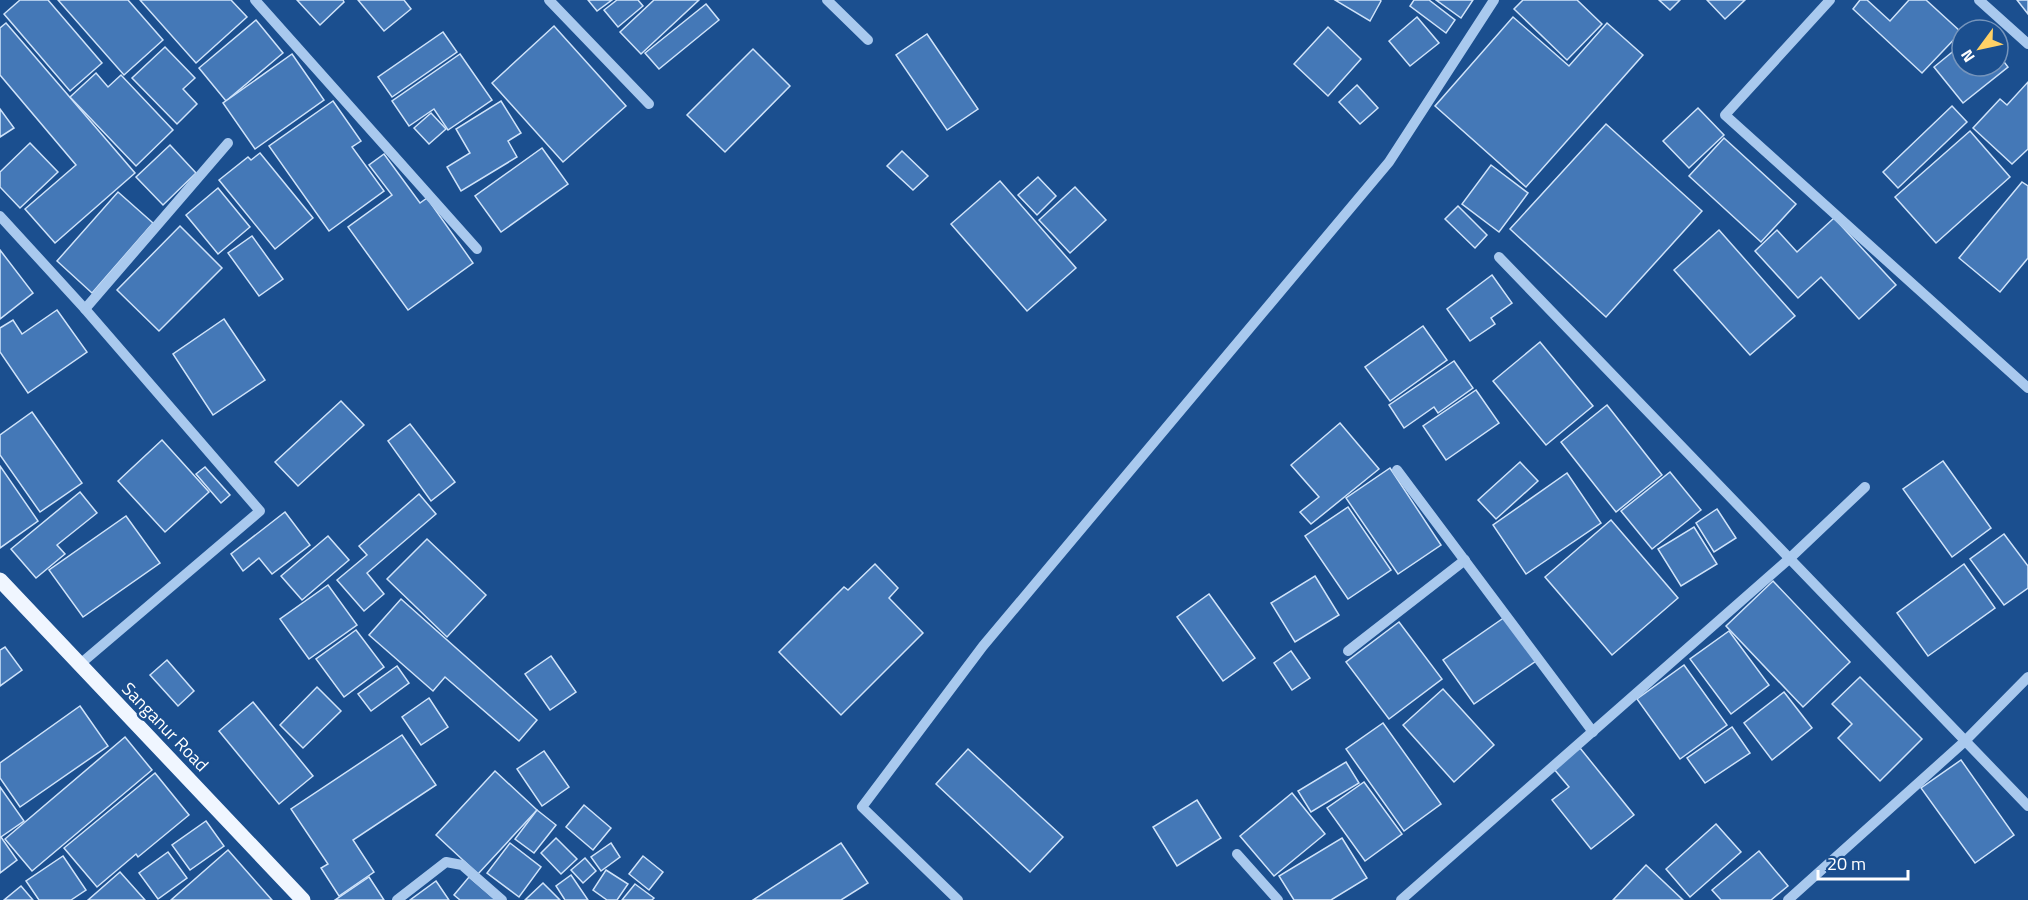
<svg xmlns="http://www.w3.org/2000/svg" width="2028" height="900" viewBox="0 0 2028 900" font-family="'Titillium Web',sans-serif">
<rect width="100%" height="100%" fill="#1b4f8f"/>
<g fill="#4478b7" stroke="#cfe3fa" stroke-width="1.5">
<polygon points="20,0 48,0 102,63 70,91 4,14"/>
<polygon points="58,0 128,0 163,40 124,75"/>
<polygon points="140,0 231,0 247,17 196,63"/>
<polygon points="297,0 343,0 344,2 320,25"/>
<polygon points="358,0 404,0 411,9 384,31"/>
<polygon points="588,0 612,0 597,11"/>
<polygon points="617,0 638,0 643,6 618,27 604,10"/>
<polygon points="654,0 699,0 641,54 620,32"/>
<polygon points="1335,0 1380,0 1381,1 1370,21"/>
<polygon points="1414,0 1429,0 1455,20 1446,33 1410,6"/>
<polygon points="1436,0 1473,0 1461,18"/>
<polygon points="1523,0 1577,0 1602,24 1567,60 1514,9"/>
<polygon points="1659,0 1680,0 1670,10"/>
<polygon points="1707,0 1745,0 1725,19"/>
<polygon points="1860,0 1867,0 1890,21 1909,0 1926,0 1961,32 1922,73 1853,9"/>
<polygon points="2017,0 2028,0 2028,14"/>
<polygon points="706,4 719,20 659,69 645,53"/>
<polygon points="1417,17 1439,43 1410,66 1389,41"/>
<polygon points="1513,17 1569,66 1607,23 1643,55 1526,187 1435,106"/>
<polygon points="256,20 283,53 226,101 199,68"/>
<polygon points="6,23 135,173 55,243 25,209 76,165 0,75 0,28"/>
<polygon points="554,26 626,106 563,162 492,83"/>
<polygon points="1328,27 1361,59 1328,96 1294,64"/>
<polygon points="443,32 457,52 392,97 378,77"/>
<polygon points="927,34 978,109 947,130 896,55"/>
<polygon points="1962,44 1962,66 1998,66 1998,54 2008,67 1963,103 1934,67"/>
<polygon points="165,47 195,78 183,89 197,104 177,124 132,78"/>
<polygon points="753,49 790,86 725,152 687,115"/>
<polygon points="292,54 324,100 255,149 223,103"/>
<polygon points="460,54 492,100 448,130 434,109 409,126 392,101"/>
<polygon points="96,73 108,87 121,75 173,130 136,166 70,97"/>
<polygon points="2028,82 2028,149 2012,164 1973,128 2000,99 2007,105"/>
<polygon points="1357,85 1378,108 1360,124 1339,102"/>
<polygon points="333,101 361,141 352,147 384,191 329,231 269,146"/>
<polygon points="501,101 521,133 508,141 517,157 461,191 447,167 470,153 456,129"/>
<polygon points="1952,106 1967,122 1898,188 1883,172"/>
<polygon points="1698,108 1724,135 1689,168 1663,141"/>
<polygon points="0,109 14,128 0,137"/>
<polygon points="431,113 446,129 429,144 414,128"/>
<polygon points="1606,124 1702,211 1606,317 1510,229"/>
<polygon points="1970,131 2010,177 1936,243 1895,197"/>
<polygon points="1724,138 1796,204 1761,242 1689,176"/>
<polygon points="30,143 58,172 20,208 0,187 0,172"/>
<polygon points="170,145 196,173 163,205 136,177"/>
<polygon points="542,148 568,184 501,232 475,196"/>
<polygon points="902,151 928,176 913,190 887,166"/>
<polygon points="260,153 313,218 275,249 219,180 248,157 251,160"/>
<polygon points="384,154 420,203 427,198 473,263 408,310 348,227 392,195 369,165"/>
<polygon points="1491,165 1528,193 1499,232 1462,204"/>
<polygon points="1038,177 1056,196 1037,215 1018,195"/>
<polygon points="1000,181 1076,268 1027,311 951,224"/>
<polygon points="2022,182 2028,186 2028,258 2000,292 1959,258"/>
<polygon points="1075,187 1106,220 1070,253 1039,220"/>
<polygon points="218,188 250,227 218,254 186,215"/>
<polygon points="118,192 153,223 92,293 57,261"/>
<polygon points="1458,206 1487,235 1475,248 1445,219"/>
<polygon points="1834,218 1896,285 1859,319 1821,277 1798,298 1755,251 1777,230 1797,252"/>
<polygon points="180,226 222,268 159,331 117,290"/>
<polygon points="1719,230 1795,316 1750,355 1674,270"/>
<polygon points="252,236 283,279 259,296 228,253"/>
<polygon points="0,250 33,293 0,319"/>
<polygon points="1492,275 1512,303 1491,318 1495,324 1470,341 1447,309"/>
<polygon points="57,310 87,352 28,393 0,352 0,328 13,320 22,334"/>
<polygon points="224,319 265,380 213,415 173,354"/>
<polygon points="1423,326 1447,360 1390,401 1365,367"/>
<polygon points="1540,342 1593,406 1546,445 1493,381"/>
<polygon points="1454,361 1473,388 1438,413 1434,407 1404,428 1389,405"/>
<polygon points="1476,390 1499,423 1446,460 1423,426"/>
<polygon points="341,401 364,425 298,486 275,462"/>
<polygon points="1607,405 1662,475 1616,512 1561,442"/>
<polygon points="32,412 82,483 40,512 0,455 0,435"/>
<polygon points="1340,423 1379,469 1311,524 1300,512 1319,497 1291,465"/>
<polygon points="410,424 455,482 431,501 388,441"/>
<polygon points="162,440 209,492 165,532 118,481"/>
<polygon points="1943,461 1991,528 1952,557 1903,489"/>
<polygon points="1520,462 1538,481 1496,519 1478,500"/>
<polygon points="0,466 38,521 0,548"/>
<polygon points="205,467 230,495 221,503 196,474"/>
<polygon points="1390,468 1441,545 1398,574 1346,498"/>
<polygon points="1670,472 1701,510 1652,549 1621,511"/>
<polygon points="1567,473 1601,523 1526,574 1493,525"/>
<polygon points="80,492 97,513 57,545 65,554 36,578 11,549"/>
<polygon points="419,494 436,514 367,573 384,594 364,611 337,580 367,555 359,546"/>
<polygon points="1348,507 1391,570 1348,599 1305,536"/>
<polygon points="1717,509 1736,538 1714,552 1696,523"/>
<polygon points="285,512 310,545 272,574 259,558 243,571 231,554"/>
<polygon points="126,516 160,563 83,617 49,570"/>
<polygon points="1611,520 1678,598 1612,655 1545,577"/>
<polygon points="1694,527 1717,564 1681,586 1658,549"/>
<polygon points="2004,534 2028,566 2028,588 2004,605 1970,559"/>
<polygon points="328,536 349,560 302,600 281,576"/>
<polygon points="427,539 486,595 447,637 387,579"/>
<polygon points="875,564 898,588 889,598 923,633 841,715 779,652 844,587 848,590"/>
<polygon points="1964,564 1995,608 1928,656 1897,613"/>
<polygon points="1315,576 1339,615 1295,642 1271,603"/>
<polygon points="1773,581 1850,662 1803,707 1726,626"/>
<polygon points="328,585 357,625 309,659 280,619"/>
<polygon points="1209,594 1255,658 1223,681 1177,617"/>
<polygon points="401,599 537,720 519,741 445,677 433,691 369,635"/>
<polygon points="1505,617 1536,661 1474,704 1443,660"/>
<polygon points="1399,622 1442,679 1389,719 1346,662"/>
<polygon points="356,630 384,667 344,697 316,659"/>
<polygon points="1729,631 1769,685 1731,714 1690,659"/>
<polygon points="5,647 22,670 0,686 0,650"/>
<polygon points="1291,651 1310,678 1292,690 1274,663"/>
<polygon points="551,656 576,692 550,710 525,674"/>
<polygon points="167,660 194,691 178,706 150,675"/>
<polygon points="1684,665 1727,725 1680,759 1637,699"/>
<polygon points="397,666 409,683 371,711 358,694"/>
<polygon points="1860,677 1922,739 1880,781 1838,738 1852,724 1832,704"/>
<polygon points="317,687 341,711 303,748 280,725"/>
<polygon points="1443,689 1494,745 1454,782 1403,725"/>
<polygon points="1784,692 1812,728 1772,760 1744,723"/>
<polygon points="429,698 448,727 421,745 402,717"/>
<polygon points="253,702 313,776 279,804 219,731"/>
<polygon points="80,706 108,746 20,807 0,778 0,763"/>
<polygon points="1383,723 1441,804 1404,831 1346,749"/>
<polygon points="1732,727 1750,753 1705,783 1687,758"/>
<polygon points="402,735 436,785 353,840 374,872 339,896 321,868 328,864 291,809"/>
<polygon points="125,737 152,770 32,871 5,839"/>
<polygon points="1580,748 1634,815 1591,849 1552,800 1569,787 1554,769"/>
<polygon points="968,749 1063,837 1030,872 936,784"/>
<polygon points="544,751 569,787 542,806 517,769"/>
<polygon points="1961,760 2014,835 1975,863 1921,788"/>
<polygon points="1346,762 1359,783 1311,812 1298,791"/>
<polygon points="495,771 537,810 478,874 436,835"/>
<polygon points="155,773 189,815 138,857 136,854 97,887 64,848"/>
<polygon points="1364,782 1402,834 1365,861 1327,808"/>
<polygon points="0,787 24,821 1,837 17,860 0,873"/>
<polygon points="1292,793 1325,834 1274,876 1240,836"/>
<polygon points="1197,800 1221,838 1177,866 1153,827"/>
<polygon points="584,805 611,828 593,850 566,827"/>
<polygon points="537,810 556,825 534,853 515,839"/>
<polygon points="206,821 224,846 190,870 172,845"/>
<polygon points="1716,824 1741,852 1690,897 1666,869"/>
<polygon points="556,838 577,859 561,874 541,853"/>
<polygon points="1342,838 1367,878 1331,900 1294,900 1279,876"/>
<polygon points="510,843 541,867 519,897 487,873"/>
<polygon points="611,843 620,857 601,871 591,857"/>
<polygon points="841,843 868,883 841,900 753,900"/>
<polygon points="228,850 272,900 171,900"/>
<polygon points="1759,851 1788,886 1771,900 1721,900 1712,890"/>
<polygon points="168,852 187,878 158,899 139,873"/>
<polygon points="63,856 86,890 71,900 39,900 26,881"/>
<polygon points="643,856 663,872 649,890 629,874"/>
<polygon points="585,858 596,871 583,883 571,870"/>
<polygon points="1646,865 1683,900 1613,900"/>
<polygon points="606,870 628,884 617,900 607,900 593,890"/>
<polygon points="120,872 145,900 88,900"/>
<polygon points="571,875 588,900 565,900 556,886"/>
<polygon points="369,877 384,900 335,900"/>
<polygon points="469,877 496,900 460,900 454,895"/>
<polygon points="436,881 449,900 410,900"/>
<polygon points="543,883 560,900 525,900"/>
<polygon points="635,884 654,898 652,900 622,900"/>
<polygon points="21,886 33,900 4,900"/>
</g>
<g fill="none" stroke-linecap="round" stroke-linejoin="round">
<g stroke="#a9c9ee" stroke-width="10">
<polyline points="255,0 477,249"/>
<polyline points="549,0 649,104"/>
<polyline points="827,0 868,40"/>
<polyline points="1830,0 1725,115 2028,388"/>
<polyline points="1979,0 2028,44"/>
<polyline points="0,216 85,309 260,511 79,665"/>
<polyline points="1499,257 2028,806"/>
<polyline points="85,309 228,143"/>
<polyline points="1397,470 1593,732"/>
<polyline points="1348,651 1465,560"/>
<polyline points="1237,854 1278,900"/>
<polyline points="397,900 446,862 462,865 502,900"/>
<polyline points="958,900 862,807 983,646 1389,162 1494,0"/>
<polyline points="1401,900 1789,559 1865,487"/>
<polyline points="1788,900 1964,742 2028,677"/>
</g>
<polyline stroke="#f0f6ff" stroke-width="15" points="0,580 303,900"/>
</g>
<g text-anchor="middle" stroke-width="5" stroke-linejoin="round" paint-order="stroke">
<g font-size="18" fill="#fff" stroke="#1b4f8f">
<text transform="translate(165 727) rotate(46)" y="6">Sanganur Road</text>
</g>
</g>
<g transform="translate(1980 48) rotate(237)"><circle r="28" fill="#1b4f8f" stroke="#7695bc" stroke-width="1.5"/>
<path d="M0-4.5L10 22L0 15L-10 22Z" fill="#ffd166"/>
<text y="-9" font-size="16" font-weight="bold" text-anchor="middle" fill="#ffffff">N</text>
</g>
<path d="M1818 870v9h90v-9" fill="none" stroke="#ffffff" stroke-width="3"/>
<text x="1827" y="870" font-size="18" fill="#ffffff" stroke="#1b4f8f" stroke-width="4.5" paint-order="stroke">20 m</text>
</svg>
